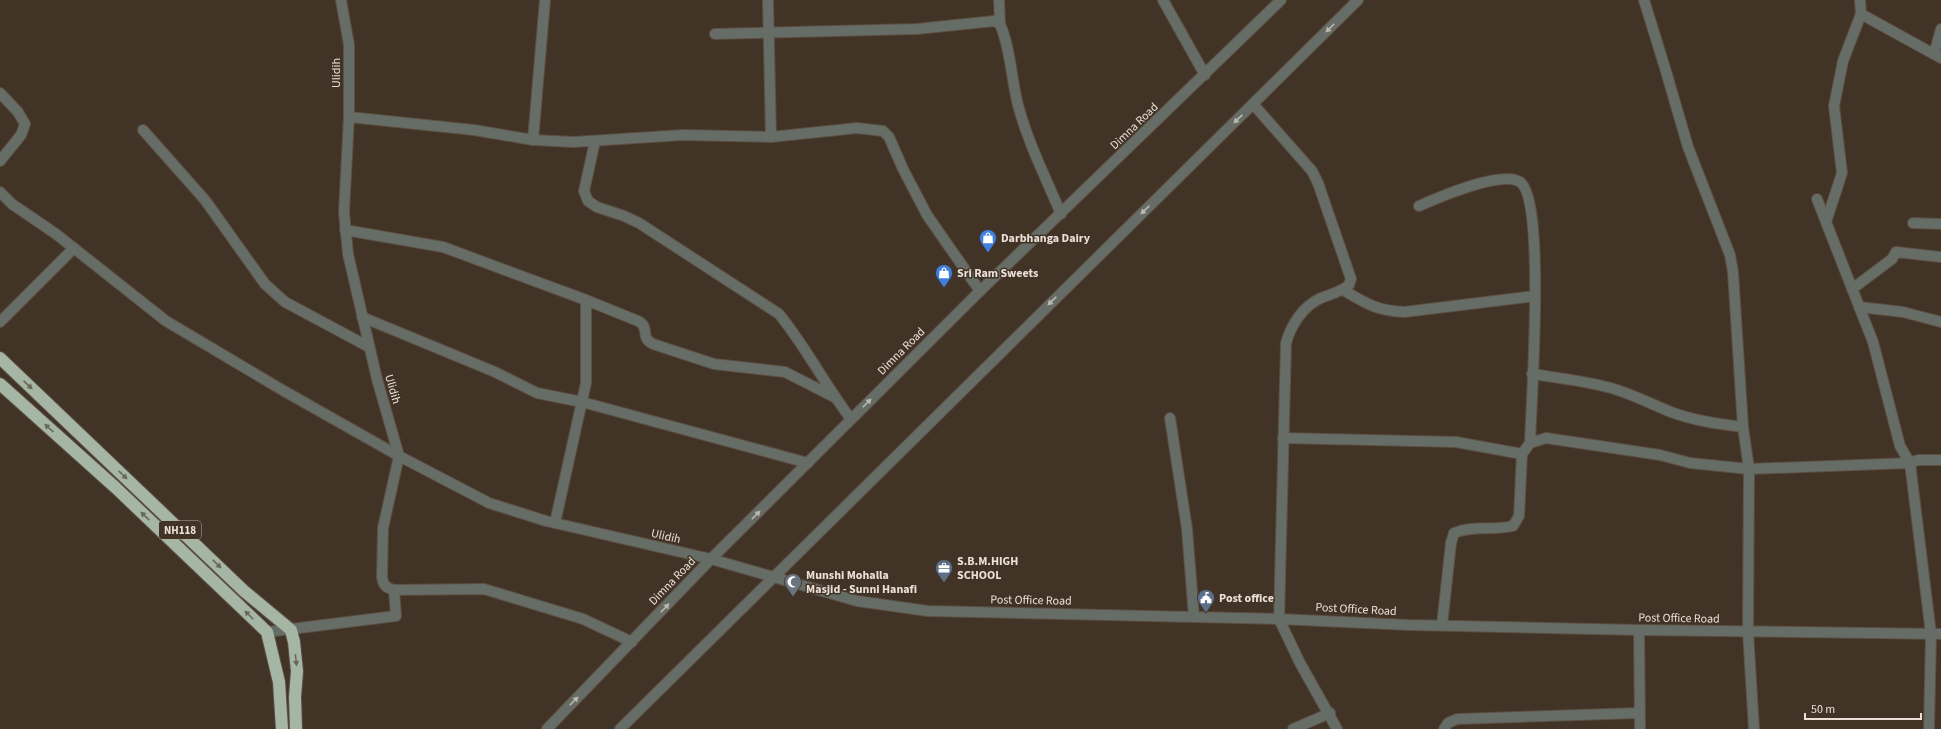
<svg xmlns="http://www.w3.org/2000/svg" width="1941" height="729" viewBox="0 0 1941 729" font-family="'Source Sans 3',sans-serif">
<rect width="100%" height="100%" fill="#423327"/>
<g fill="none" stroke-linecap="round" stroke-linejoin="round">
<defs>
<g id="minor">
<polyline points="341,0 349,45 349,117 344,212 348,254 377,379 399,456 489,503 546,521 711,559 857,601 928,611 1279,619 1409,625 1639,630 1941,634"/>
<polyline points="768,0 771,137"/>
<polyline points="999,0 1000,24"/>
<polyline points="1163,0 1205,75"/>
<polyline points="1861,14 1941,58"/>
<path d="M 715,34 L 917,29 L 994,21 L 1000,24 C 1011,50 1011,78 1018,105 C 1028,143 1046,178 1061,214"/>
<polyline points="1934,54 1941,29"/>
<polyline points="0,93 18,112 25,124 21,135 0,161"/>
<path d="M 1253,104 L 1312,171 L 1318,183 L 1351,279 L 1349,285 C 1341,292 1331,294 1321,298 C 1303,306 1291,325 1286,343 L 1279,619 L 1300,663 L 1337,729"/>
<polyline points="349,117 474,130 533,140 574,142 683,135 771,137 857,128 883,131 889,137 903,169 927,215 980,291"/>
<polyline points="143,130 205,200 265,284 285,302 369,347"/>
<polyline points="533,140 545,0"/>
<path d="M 595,141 L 584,191 L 588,201 L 597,207 L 624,216 L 639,223 L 779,314 C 806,347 825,385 851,419"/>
<path d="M 0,192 L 12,204 L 56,234 L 166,321 L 284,391 L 399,456 L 383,528 L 382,577 C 383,585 386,588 394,590 L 484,589 L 583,619 L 632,642"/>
<polyline points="1817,199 1873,342 1900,446 1910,463 1918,460 1941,460"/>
<path d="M 1419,206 C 1437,198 1502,170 1520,182 C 1546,199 1531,405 1530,443"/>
<polyline points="1826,222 1842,173 1834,106 1843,61 1861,14 1860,0"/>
<polyline points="1913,223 1941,224"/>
<path d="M 345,230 L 443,247 L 586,300 L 638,321 C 651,328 639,337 653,344 L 714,364 L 785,372 L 834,397"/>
<polyline points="1852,289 1892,259 1896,252 1941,257"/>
<path d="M 1343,290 C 1367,304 1375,310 1404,312 L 1535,296"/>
<polyline points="1859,307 1903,312 1941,322"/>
<polyline points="362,317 495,372 537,393 582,402 808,463"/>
<polyline points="0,322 74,248"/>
<path d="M 1532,374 C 1558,378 1586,381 1611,388 C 1632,394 1651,404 1671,412 C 1695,421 1719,424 1743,427"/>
<polyline points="1170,418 1187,529 1194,617"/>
<polyline points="1283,438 1456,442 1522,454"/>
<polyline points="555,523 586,383 586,300"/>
<path d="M 1442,625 L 1451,543 L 1454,533 C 1473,525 1493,531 1513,526 L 1519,516 L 1522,454 L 1530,443 L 1546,438 L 1660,455 L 1690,463 L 1749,469 L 1743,427 L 1733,272 L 1730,255 L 1688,147 L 1665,68 L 1644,0"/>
<polyline points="1639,630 1640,729"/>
<polyline points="267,632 396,616 394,590"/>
<polyline points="547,729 711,559 980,291 1281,0"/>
<polyline points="620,729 1358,0"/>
<polyline points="1293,729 1330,713"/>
<polyline points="1444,729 1448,723 1457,719 1639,713"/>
<polyline points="1754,729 1748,632 1749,469 1910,463 1931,634 1929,729"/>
</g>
<g id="highway">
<polyline points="0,358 244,591 291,630 294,642 297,671 295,697 296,729"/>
<polyline points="0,384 116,488 267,632 279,682 282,729"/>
</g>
</defs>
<use href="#minor" stroke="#5d4f43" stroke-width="12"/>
<use href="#highway" stroke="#5d4f43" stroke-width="14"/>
<use href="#minor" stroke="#666d66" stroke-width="10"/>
<use href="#highway" stroke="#a5b6a5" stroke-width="12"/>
</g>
<defs><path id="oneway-solid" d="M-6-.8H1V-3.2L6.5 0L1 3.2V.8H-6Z"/></defs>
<g fill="#bcb8b0">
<use href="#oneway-solid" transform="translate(1330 28) rotate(135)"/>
<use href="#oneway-solid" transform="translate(1238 119) rotate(136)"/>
<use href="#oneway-solid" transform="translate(1145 210) rotate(136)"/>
<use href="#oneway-solid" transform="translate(1052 301) rotate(136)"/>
<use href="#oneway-solid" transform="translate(867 403) rotate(-45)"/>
<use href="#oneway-solid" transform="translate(756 515) rotate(-45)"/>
<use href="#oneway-solid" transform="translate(665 608) rotate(-46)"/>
<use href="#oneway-solid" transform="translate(574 701) rotate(-45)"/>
</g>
<g fill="#6a6759">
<use href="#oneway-solid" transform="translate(28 385) rotate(43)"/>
<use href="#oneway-solid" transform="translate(49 428) rotate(-138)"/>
<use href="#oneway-solid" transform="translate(123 475) rotate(44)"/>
<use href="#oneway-solid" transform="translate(145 516) rotate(-137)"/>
<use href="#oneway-solid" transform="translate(217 564) rotate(44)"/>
<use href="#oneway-solid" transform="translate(249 615) rotate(-135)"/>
<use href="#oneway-solid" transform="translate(296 660) rotate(84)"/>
</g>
<defs>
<symbol id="shop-pin" viewBox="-11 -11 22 30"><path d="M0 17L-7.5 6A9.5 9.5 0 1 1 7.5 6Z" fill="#3f7fe0" stroke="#423327"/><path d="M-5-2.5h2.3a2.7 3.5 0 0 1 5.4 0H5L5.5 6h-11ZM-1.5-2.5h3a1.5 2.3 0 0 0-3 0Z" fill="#fff"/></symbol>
<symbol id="office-pin" viewBox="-11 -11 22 30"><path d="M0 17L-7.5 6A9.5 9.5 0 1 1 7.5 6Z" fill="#5c6f8a" stroke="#423327"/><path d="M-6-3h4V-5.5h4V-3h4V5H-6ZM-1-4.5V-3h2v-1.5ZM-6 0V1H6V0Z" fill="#fff"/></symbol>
<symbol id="mosque-pin" viewBox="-11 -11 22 30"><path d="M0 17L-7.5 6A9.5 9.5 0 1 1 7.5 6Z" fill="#6b7280" stroke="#423327"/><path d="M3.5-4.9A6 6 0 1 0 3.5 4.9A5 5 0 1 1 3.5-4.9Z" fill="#fff"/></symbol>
<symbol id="civic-pin" viewBox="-11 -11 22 30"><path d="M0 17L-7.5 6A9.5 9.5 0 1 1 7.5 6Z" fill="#5c6f8a" stroke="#423327"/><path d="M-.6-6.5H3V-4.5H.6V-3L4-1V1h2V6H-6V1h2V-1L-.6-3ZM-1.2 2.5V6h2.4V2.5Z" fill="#fff"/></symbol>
</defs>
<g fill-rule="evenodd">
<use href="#shop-pin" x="978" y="228" width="20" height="27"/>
<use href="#shop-pin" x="934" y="263" width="20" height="27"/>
<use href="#office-pin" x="934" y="558" width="20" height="27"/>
<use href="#mosque-pin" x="783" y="572" width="20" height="27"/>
<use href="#civic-pin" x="1196" y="588" width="20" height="27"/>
</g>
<g text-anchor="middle" stroke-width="3" stroke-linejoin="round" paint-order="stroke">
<rect fill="#423327" stroke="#b8aca3" stroke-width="1" x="159" y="521" width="42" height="18" rx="3"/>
<g font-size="11" font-weight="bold" fill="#eae0d8">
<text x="180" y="534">NH118</text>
</g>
<g font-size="12" fill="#eae0d8" stroke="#423327">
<text transform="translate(336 73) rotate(-90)" y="4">Ulidih</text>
<text transform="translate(1134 126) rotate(-44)" y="4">Dimna Road</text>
<text transform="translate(901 351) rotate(-45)" y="4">Dimna Road</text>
<text transform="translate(393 389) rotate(74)" y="4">Ulidih</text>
<text transform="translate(666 536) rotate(13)" y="4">Ulidih</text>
<text transform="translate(672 581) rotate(-46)" y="4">Dimna Road</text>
<text transform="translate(1031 600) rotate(1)" y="4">Post Office Road</text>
<text transform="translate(1356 609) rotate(3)" y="4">Post Office Road</text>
<text transform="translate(1679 618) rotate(1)" y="4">Post Office Road</text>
</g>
<g font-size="12" font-weight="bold" fill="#eae0d8" stroke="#423327" text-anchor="start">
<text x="1001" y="242">Darbhanga Dairy</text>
<text x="957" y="277">Sri Ram Sweets</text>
<text x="957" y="565">S.B.M.HIGH<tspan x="957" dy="14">SCHOOL</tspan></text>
<text x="806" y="579">Munshi Mohalla<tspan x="806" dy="14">Masjid - Sunni Hanafi</tspan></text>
<text x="1219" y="602">Post office</text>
</g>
</g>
<path d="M1805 713v6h116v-6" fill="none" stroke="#eae0d8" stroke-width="2"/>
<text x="1811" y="713" font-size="12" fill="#eae0d8" stroke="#423327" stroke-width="3" paint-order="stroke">50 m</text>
</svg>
